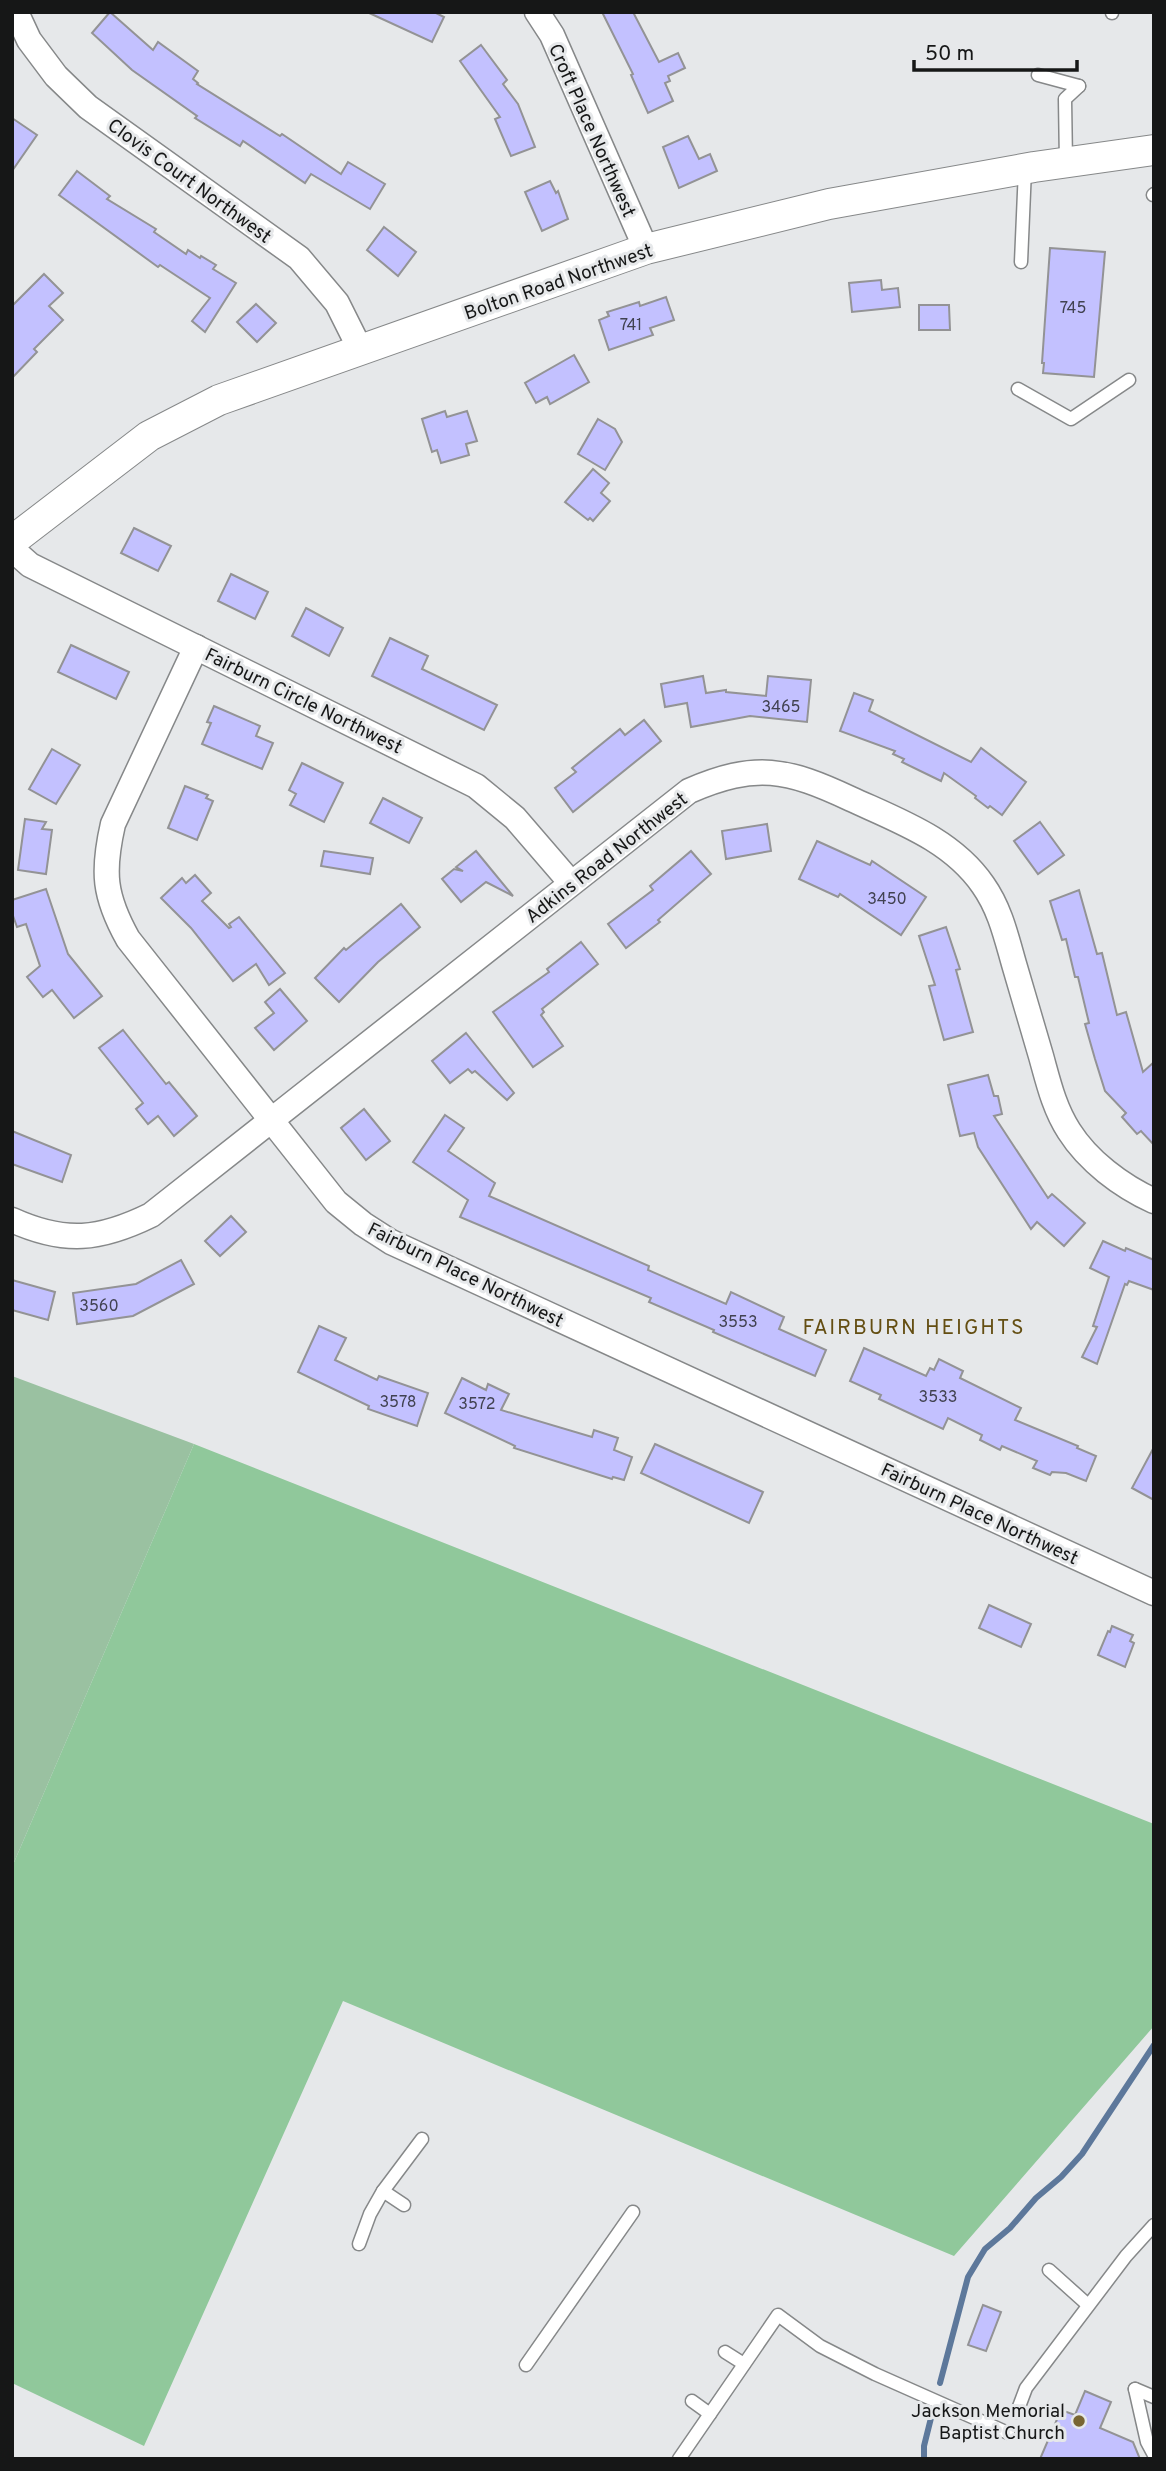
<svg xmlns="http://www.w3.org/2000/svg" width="1166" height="2471" viewBox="0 0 1166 2471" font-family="Overpass,sans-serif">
<rect width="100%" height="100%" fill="#e6e8ea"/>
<polygon fill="#9ac1a1" points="12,1376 194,1444 12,1867"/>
<polygon fill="#90c89b" points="194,1444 1154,1824 1154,2026 954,2256 343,2001 144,2446 12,2383 12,1867"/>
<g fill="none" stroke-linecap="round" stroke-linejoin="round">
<g stroke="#5d789b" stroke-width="6">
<polyline points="940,2383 968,2277 985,2249 1010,2228 1036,2198 1061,2177 1082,2154 1154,2045"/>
<polyline points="924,2459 924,2446 931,2418"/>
</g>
</g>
<g fill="#c3c1ff" stroke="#939395" stroke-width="2">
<polygon points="110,12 153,50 158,42 198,71 193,79 198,83 197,84 280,136 282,134 341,174 348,162 385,184 370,209 311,174 305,183 243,141 240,146 195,118 197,116 132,70 92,33"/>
<polygon points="367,12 434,12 444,17 432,42"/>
<polygon points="602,12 633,12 659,62 678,53 685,68 668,76 670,81 665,83 673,101 648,113 631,75 633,74"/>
<polygon points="481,45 507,80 503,84 518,104 535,147 511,156 495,119 500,117 460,61"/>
<polygon points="12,118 37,135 12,171"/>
<polygon points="688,136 699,159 710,154 717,171 679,188 663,147"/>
<polygon points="77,171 110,196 107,199 156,229 154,232 186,254 188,250 200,258 201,256 216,265 213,269 236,283 205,332 192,321 210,298 160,265 158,267 59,195"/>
<polygon points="550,181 556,193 558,191 568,219 542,231 525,192"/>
<polygon points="384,227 416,252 398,276 367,250"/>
<polygon points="1050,248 1105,252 1094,377 1043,373 1044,363 1042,363"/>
<polygon points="44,274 63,293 49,306 63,320 34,349 37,352 12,378 12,306"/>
<polygon points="881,280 882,290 898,288 900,307 852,312 849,283"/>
<polygon points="666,297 674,320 650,328 653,335 609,350 599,320 609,316 607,312 639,302 640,306"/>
<polygon points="256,304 276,323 257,342 237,322"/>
<polygon points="919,305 949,305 950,330 919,330"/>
<polygon points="574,355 589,382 550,404 547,397 536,403 525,383"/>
<polygon points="445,411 447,417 467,411 477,441 466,444 469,455 441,463 437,450 432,452 422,419"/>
<polygon points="598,419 615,429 622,442 605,470 578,454"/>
<polygon points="593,469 609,483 601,493 610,501 593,521 590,518 588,520 565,502"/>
<polygon points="134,528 171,546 158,571 121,553"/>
<polygon points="231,574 268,592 255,619 218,601"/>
<polygon points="306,608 343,628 329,656 292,636"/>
<polygon points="390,638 428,656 422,669 497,705 484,730 372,676"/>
<polygon points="71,645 129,672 116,699 58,672"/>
<polygon points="703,676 706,693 726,690 726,692 766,696 768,676 811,680 807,722 750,716 691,727 687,703 665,707 661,684"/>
<polygon points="854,693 873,700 869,711 971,762 981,748 1026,782 1002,815 990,806 988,808 975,798 976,796 944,773 941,781 902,762 904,759 893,754 895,751 840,731"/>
<polygon points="214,706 260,726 256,736 273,743 262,769 202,744 211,723 207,722"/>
<polygon points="644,720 661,741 573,812 555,788 576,772 572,768 620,729 625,735"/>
<polygon points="52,749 80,765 56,804 29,789"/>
<polygon points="302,763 343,783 324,822 290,805 296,794 289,790"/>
<polygon points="185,786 208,795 206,798 213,801 197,840 168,828"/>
<polygon points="383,798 422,818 409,843 370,823"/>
<polygon points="25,819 46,822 42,829 52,830 46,874 18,870"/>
<polygon points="1040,822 1064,855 1038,874 1014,841"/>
<polygon points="767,824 771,851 726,859 722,831"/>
<polygon points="817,841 870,865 872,861 926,897 901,935 840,894 838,897 799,879"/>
<polygon points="324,851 373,858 370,874 321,866"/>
<polygon points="476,851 513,896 486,882 461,902 442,879 454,869 463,871 456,867"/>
<polygon points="691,851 711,874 658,920 660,922 626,948 608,924 653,890 650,886"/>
<polygon points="195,875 211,893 202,901 229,928 231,927 229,924 239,917 285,973 269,985 256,964 233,981 191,928 161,898 182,878 186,883"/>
<polygon points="46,889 68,954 102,996 74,1018 52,990 43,997 27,977 40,966 26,924 17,927 12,913 12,900"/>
<polygon points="1079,890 1097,954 1102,953 1117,1015 1126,1012 1143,1072 1154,1062 1154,1145 1141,1131 1137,1134 1122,1117 1126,1113 1105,1091 1095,1059 1085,1024 1089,1023 1078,977 1075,977 1066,939 1062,940 1050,901"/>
<polygon points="401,904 420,927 378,962 339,1002 315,978 344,948 346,950"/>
<polygon points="946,927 960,969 956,970 973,1032 944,1040 929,986 935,985 919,936"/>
<polygon points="581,942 598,964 542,1009 544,1012 541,1015 563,1046 533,1067 493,1012 549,972 547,969"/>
<polygon points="280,989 307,1021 274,1050 255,1028 274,1013 265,1002"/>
<polygon points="123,1030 166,1084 169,1082 197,1116 174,1136 158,1116 148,1124 136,1109 143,1103 99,1048"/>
<polygon points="466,1033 514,1093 507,1100 475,1071 472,1073 468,1069 450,1083 432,1061"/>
<polygon points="988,1075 994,1096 998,1096 1002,1114 994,1116 1048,1198 1052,1194 1085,1223 1064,1246 1037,1222 1031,1229 978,1147 974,1133 960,1136 948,1085"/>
<polygon points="364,1109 390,1141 366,1160 341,1128"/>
<polygon points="445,1115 464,1128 448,1151 495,1183 489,1196 649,1266 648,1270 726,1304 731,1292 784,1317 779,1329 826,1350 815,1376 713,1332 714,1330 649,1302 651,1298 460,1217 468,1200 413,1162"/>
<polygon points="12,1131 71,1155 62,1182 12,1164"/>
<polygon points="231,1216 246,1232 220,1256 205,1241"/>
<polygon points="1103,1241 1125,1251 1126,1248 1154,1260 1154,1290 1129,1281 1127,1285 1125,1284 1097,1364 1082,1357 1097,1327 1093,1326 1109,1277 1090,1268"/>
<polygon points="181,1260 194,1284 133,1316 77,1324 73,1293 136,1284"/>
<polygon points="12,1280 55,1292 48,1320 12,1310"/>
<polygon points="319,1326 346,1338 335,1360 377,1380 379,1376 428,1393 417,1426 368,1409 369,1406 298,1372"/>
<polygon points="864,1348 926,1376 930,1368 934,1370 939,1359 963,1371 960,1378 1021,1408 1015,1420 1078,1446 1077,1448 1096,1456 1086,1481 1066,1473 1052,1472 1050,1475 1033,1468 1037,1461 1002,1446 1000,1450 980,1440 982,1435 948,1418 943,1429 879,1399 881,1395 850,1381"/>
<polygon points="462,1378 486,1390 488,1384 509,1394 501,1410 592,1437 594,1430 618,1438 614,1450 632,1457 624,1480 613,1477 612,1479 514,1448 515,1446 445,1413"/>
<polygon points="655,1444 763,1492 749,1523 641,1473"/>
<polygon points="1154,1447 1154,1500 1132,1488"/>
<polygon points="989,1605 1031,1624 1021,1647 979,1628"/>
<polygon points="1112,1626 1133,1635 1130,1641 1134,1643 1125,1667 1098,1655 1108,1631 1110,1632"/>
<polygon points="983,2305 1001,2312 986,2351 968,2345"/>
<polygon points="1085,2391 1111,2402 1100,2428 1133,2442 1140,2459 1040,2459 1061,2410 1075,2415"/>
</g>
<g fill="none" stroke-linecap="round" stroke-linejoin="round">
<defs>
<g id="service">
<polyline points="1112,13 1112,12"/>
<polyline points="1038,75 1079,86"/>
<polyline points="1066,163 1065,99 1079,86"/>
<polyline points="1153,195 1154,194"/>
<polyline points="1021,262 1025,169"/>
<polyline points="1018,389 1071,419 1129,380"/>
<polyline points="383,2191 404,2205"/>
<polyline points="359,2244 370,2214 383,2191 422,2139"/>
<polyline points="1049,2270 1088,2305"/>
<polyline points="725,2352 744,2364"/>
<polyline points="526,2365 633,2212"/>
<polyline points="1135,2389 1147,2442 1154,2455"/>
<polyline points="1135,2389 1154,2397"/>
<polyline points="692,2401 710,2414"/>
<polyline points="1017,2412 1026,2388 1126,2256 1154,2225"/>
<polyline points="679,2459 778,2315 820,2346 875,2374 1008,2433"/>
</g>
<g id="minor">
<polyline points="16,12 29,40 56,76 88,107 299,258 337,303 360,349"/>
<polyline points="537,12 552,35 646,249"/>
<polyline points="12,549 30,565 476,786 515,818 571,883"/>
<path d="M 196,647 L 113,824 C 102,872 104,896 128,939 L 336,1202 L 363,1224 L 391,1242 L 1154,1593"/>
<path d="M 12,1220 C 65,1244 100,1240 151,1215 L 689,791 C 756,762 787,769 851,799 C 899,821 952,840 983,885 C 1000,909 1006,936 1014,964 C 1023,995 1032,1025 1041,1056 C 1048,1081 1054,1108 1069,1131 C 1088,1161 1121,1186 1154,1201"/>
</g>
<polyline id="tertiary" points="12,541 149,436 219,400 646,249 829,204 1034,167 1154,150"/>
</defs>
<use href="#service" stroke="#868889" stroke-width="15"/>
<use href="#minor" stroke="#868889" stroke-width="27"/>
<use href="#tertiary" stroke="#868889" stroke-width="32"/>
<use href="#service" stroke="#fff" stroke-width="12"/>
<use href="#minor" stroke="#fff" stroke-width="24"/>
<use href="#tertiary" stroke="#fff" stroke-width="30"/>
</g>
<circle fill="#786533" stroke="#e6e8ea" stroke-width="2.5" cx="1079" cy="2421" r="7"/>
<g text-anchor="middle" stroke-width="6" stroke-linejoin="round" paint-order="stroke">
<g font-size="16" fill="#414251">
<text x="1073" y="313">745</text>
<text x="631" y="330">741</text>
<text x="781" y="712">3465</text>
<text x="887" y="904">3450</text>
<text x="99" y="1311">3560</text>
<text x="738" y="1327">3553</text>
<text x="938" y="1402">3533</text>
<text x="398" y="1407">3578</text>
<text x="477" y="1409">3572</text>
</g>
<g font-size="19" fill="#161717" stroke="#e6e8ea">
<text transform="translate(593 130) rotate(66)" y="7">Croft Place Northwest</text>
<text transform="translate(190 180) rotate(36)" y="7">Clovis Court Northwest</text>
<text transform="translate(558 281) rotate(-19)" y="7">Bolton Road Northwest</text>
<text transform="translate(304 700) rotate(26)" y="7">Fairburn Circle Northwest</text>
<text transform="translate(606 857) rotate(-38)" y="7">Adkins Road Northwest</text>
<text transform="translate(466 1274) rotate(26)" y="7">Fairburn Place Northwest</text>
<text transform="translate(980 1513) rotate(25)" y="7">Fairburn Place Northwest</text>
</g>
<g font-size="19" fill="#161717" stroke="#e6e8ea" text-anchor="end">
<text x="1065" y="2417">Jackson Memorial<tspan x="1065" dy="22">Baptist Church</tspan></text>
</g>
<g font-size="21" letter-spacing="2" fill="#644e12" stroke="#e6e8ea">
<text x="914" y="1334">FAIRBURN HEIGHTS</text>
</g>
</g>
<rect width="1166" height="2471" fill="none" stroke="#161717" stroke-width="28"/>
<path d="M914 60v10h163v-10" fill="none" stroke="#161717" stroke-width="3.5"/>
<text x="925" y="60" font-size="21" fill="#161717" stroke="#e6e8ea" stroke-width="5" paint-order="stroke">50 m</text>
</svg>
